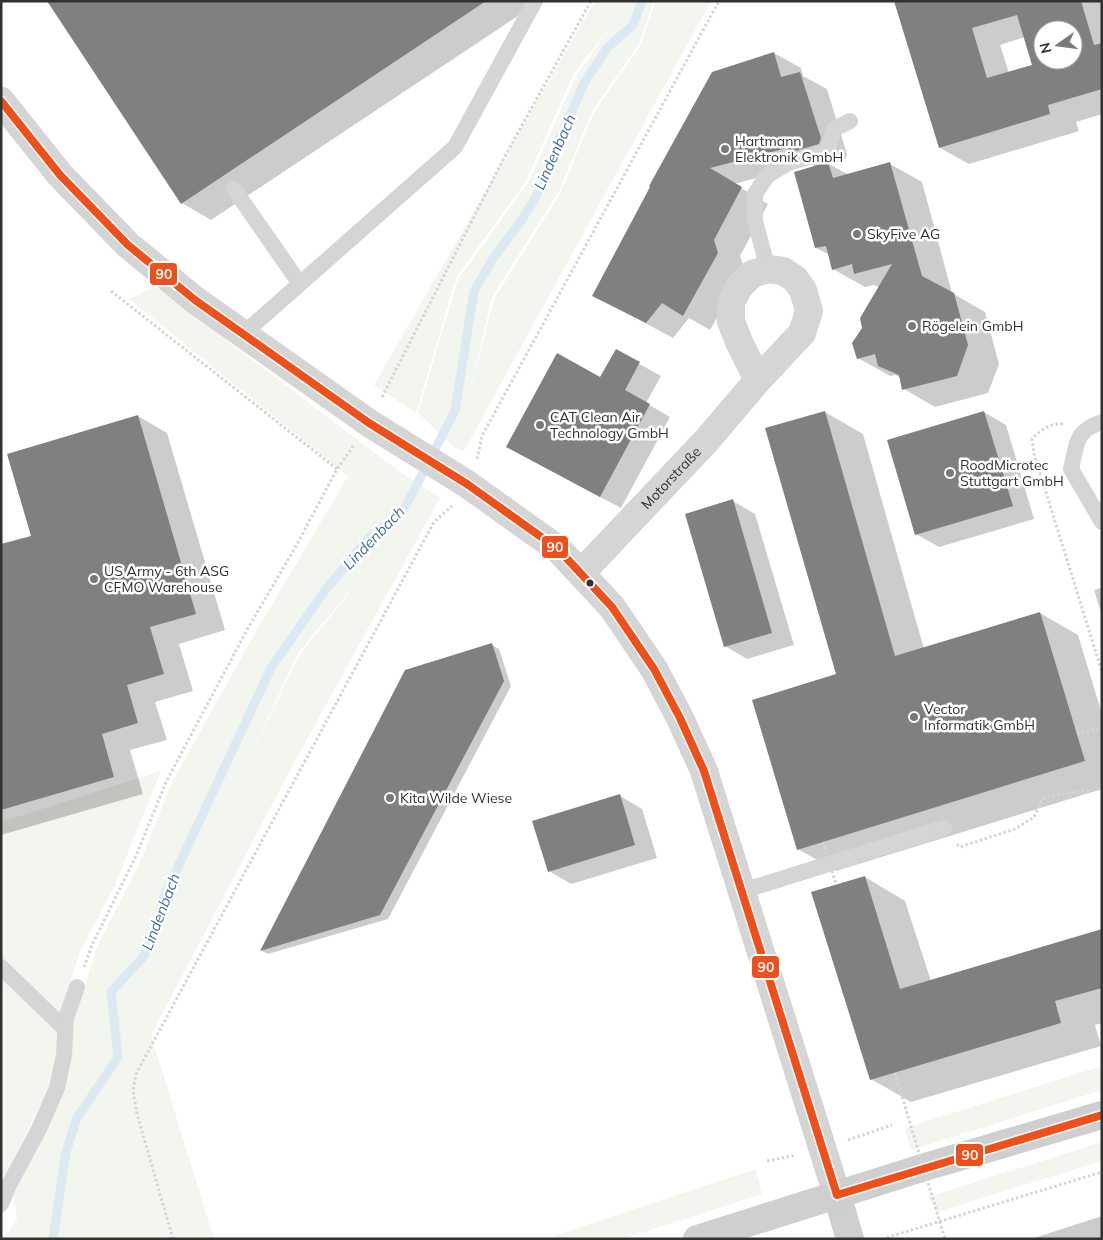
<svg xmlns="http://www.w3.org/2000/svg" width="1103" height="1240" viewBox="0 0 1103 1240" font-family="Mulish,sans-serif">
<rect width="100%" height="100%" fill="#fff"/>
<g fill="#f2f6ee" fill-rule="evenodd">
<polygon points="595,1 654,1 639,44 593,110 559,191 492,297 468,399 494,299 561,192 594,112 640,46 656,1 711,1 464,451 455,448 418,413 458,279 528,183 576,76 613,24 574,73 526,181 456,278 416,413 374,385"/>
<path d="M 155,286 L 400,472 L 440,498 L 294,763 L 151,1035 L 214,1239 L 4,1239 L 17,1219 L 13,1190 L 65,1091 L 72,1024 L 98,945 L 140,863 L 171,784 L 254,635 L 348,476 L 129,299 ZM 383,551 L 300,654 L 239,779 L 299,652 Z"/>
<polygon points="161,771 114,887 81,949 59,1015 1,959 1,822"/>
<polygon points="1,976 60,1032 50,1086 7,1173 1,1178"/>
<polygon points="1102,1066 1102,1090 911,1150 905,1128"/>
<polygon points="1102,1142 1102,1161 937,1212 928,1197"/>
<polygon points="756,1169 762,1194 622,1239 544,1239"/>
</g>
<g fill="#0003" fill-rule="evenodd">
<polygon points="49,1 538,1 539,2 211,220 182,203"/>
<path d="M 895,1 L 1102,1 L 1102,114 L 1076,122 L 1079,131 L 969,164 L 940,148 ZM 1043,30 L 1073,30 L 1073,60 L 1043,60 ZM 1025,37 L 1033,66 L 1009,73 L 1000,45 Z"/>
<polygon points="774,53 801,68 803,76 827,89 847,154 846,159 829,164 849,175 890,164 922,182 952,293 985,312 999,364 988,393 935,407 904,389 901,378 895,375 890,376 858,358 864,328 880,288 874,285 865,287 833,269 830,255 816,248 816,167 810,164 734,184 768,204 740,256 745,269 710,330 689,318 673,338 593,295 712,73"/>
<polygon points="616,351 661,376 646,403 670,417 621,508 529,459 601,378"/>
<polygon points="825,412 863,434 924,649 1040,613 1078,635 1102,714 1102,789 836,871 798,849 837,675"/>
<polygon points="984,412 1006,425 1034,519 939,547 916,534"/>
<polygon points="138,416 167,433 225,630 179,644 193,691 155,702 167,740 130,750 143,794 1,835 1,546 32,537"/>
<polygon points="733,501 755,514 794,645 747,659 725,646"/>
<polygon points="1102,588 1102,616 1094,590"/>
<polygon points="492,645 499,649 511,686 388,919 268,954 262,951 406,671"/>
<polygon points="620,796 642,809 657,858 571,884 549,871"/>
<polygon points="865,877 905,901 931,981 1102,931 1102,1023 1095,1025 1101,1046 911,1102 871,1079"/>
<polygon points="1102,1216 1102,1239 1031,1239"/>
</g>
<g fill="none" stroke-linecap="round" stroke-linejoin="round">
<polyline stroke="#dbe9f2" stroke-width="9" points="53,1239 66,1152 77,1118 118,1057 111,992 144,956 157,928 162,901 271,668 326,589 369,538 404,509 455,411 474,291 494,257 523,218 544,183 560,139 584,83 608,47 633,25 642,1"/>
</g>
<g fill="#808080" fill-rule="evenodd">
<polygon points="47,1 486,1 181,204"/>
<path d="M 894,1 L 1081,1 L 1094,45 L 1102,43 L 1102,89 L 1048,105 L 1050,114 L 939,148 ZM 1017,15 L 1032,65 L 987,78 L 972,28 ZM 1043,30 L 1073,30 L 1073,60 L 1043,60 Z"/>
<polygon points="774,52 781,77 800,72 821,138 819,144 788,153 787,148 710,168 742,187 714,240 718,253 683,316 662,303 646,323 592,296 650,187 649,186 712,72"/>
<polygon points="828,162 833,178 890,162 922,276 954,293 968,345 957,376 902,390 899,375 878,366 875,354 857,359 852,343 862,328 860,318 892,264 854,274 852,264 832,270 826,246 815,248 794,172"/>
<polygon points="616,349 640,362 625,390 650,404 600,497 506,447 557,353 600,377"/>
<polygon points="825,411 895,656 1040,612 1085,761 797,850 752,700 836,674 765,428"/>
<polygon points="984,411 1013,506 915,535 887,440"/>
<polygon points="138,415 196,614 150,627 164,674 127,685 138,723 102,734 114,777 1,810 1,544 31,536 7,454"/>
<polygon points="733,499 772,633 724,647 685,514"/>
<polygon points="492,643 504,681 380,915 260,951 405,670"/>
<polygon points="620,794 635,845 548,872 532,821"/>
<polygon points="865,876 900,989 1102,929 1102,988 1055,1001 1061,1023 870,1080 811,892"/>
</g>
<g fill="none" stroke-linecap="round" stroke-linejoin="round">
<g stroke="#d5d5d5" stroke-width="3" stroke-dasharray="2.5 2.5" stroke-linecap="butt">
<polyline points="111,291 337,469"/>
<polyline points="382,397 505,156 591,1"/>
<path d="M 1063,424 C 1050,423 1041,430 1032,439 L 1034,454 L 1102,672"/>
<polyline points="477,459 482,436 719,1"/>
<polyline points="1077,734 1102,727"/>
<polyline points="957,844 960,847 1015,829 1034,817 1042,799 1061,794 1102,789"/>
<polyline points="84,967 92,945 136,856 166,782 248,628 295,548 337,469 354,445"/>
<polyline points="848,1140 892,1125"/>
<polyline points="767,1161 796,1155"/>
<polyline points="173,1239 137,1114 133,1091 136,1074 434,522 452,506"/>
<polyline points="882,1239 1102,1172"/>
</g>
<g stroke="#d5d5d5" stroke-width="16">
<polyline points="234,189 300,284"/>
<polyline points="768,269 755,221 755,194 767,176 788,163 827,152 834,129 850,121"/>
<polyline points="243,334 455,147 535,1"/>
<path d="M 1102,422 C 1074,431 1077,445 1071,469 L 1102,522"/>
<polyline points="742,891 944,828"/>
<polyline points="1,967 65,1029"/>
<polyline points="1,1204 9,1185 39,1129 57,1088 64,1055 66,1018 77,987"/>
</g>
<g stroke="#d5d5d5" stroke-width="28">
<polyline points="1,101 60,175 128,245 195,300 369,423 467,484 558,549 612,607 654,669 680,718 704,771 837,1195"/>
<path id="s1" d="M 581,573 L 707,440 L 758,380 L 802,333 L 809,311 L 803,290 L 795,279 L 783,271 L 768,269 L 752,274 L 739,287 L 731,302 L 731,321 L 739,342 L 758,380"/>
</g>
<g stroke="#cfcfcf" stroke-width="28">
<polyline points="837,1195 850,1239"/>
<polyline points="697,1239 925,1167 1102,1115"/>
</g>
<g stroke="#d5d5d5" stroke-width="3" stroke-dasharray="2.5 2.5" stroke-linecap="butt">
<polyline points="823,842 836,884"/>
<polyline points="895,1073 945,1239"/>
</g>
<defs>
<g id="bus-1">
<polyline points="1,101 60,175 128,245 195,300 369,423 467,484 558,549 612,607 654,669 680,718 704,771 837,1195"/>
<polyline points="837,1195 1102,1115"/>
</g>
</defs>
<use href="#bus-1" stroke="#fff" stroke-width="11"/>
<use href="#bus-1" stroke="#ef4f1a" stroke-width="8"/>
</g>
<g fill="#797979" stroke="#fff" stroke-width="2">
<circle cx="725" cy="149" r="5"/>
<circle cx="857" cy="234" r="5"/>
<circle cx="912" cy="326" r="5"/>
<circle cx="540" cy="425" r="5"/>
<circle cx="950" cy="473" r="5"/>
<circle cx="94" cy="579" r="5"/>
<circle cx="914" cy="717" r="5"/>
<circle cx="390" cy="798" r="5"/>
</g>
<circle fill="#313131" stroke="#fff" stroke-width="2" cx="590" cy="583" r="4.5"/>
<g text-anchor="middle" stroke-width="5" stroke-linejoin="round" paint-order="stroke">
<g font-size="14" fill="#313131" stroke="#fff" text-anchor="start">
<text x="735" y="146">Hartmann<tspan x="735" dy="16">Elektronik GmbH</tspan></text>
<text x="867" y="239">SkyFive AG</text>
<text x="922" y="331">Rögelein GmbH</text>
<text x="550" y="422">CAT Clean Air<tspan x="550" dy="16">Technology GmbH</tspan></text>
<text x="960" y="470">RoodMicrotec<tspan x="960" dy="16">Stuttgart GmbH</tspan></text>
<text x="104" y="576">US Army - 6th ASG<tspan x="104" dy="16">CFMO Warehouse</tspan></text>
<text x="924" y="714">Vector<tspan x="924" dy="16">Informatik GmbH</tspan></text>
<text x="400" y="803">Kita Wilde Wiese</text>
</g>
<g font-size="14" fill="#313131" stroke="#fff">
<text dy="5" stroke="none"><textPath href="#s1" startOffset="131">Motorstraße</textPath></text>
</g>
<g font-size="15" font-style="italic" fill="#3e7094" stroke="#fff">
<text transform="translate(555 152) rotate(-66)" y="5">Lindenbach</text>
<text transform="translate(374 538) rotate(-46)" y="5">Lindenbach</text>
<text transform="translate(161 912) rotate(-69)" y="5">Lindenbach</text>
</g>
</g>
<g stroke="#fff" stroke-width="2">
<rect x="149" y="262" width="29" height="24" rx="5" fill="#ef4f1a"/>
<rect x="541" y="535" width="28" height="24" rx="5" fill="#ef4f1a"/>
<rect x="751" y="955" width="29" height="24" rx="5" fill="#ef4f1a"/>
<rect x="955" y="1143" width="29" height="24" rx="5" fill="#ef4f1a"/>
</g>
<g font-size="14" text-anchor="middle" font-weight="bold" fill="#fff">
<text x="164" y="279">90</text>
<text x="555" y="552">90</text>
<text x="766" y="972">90</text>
<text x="970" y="1160">90</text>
</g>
<rect width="1103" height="1240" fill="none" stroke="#313131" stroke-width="5"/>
<g transform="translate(1058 45) rotate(256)"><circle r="24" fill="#ffffff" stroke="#adadad"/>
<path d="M0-4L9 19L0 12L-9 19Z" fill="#797979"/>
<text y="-8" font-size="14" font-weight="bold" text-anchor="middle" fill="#313131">N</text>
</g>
</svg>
